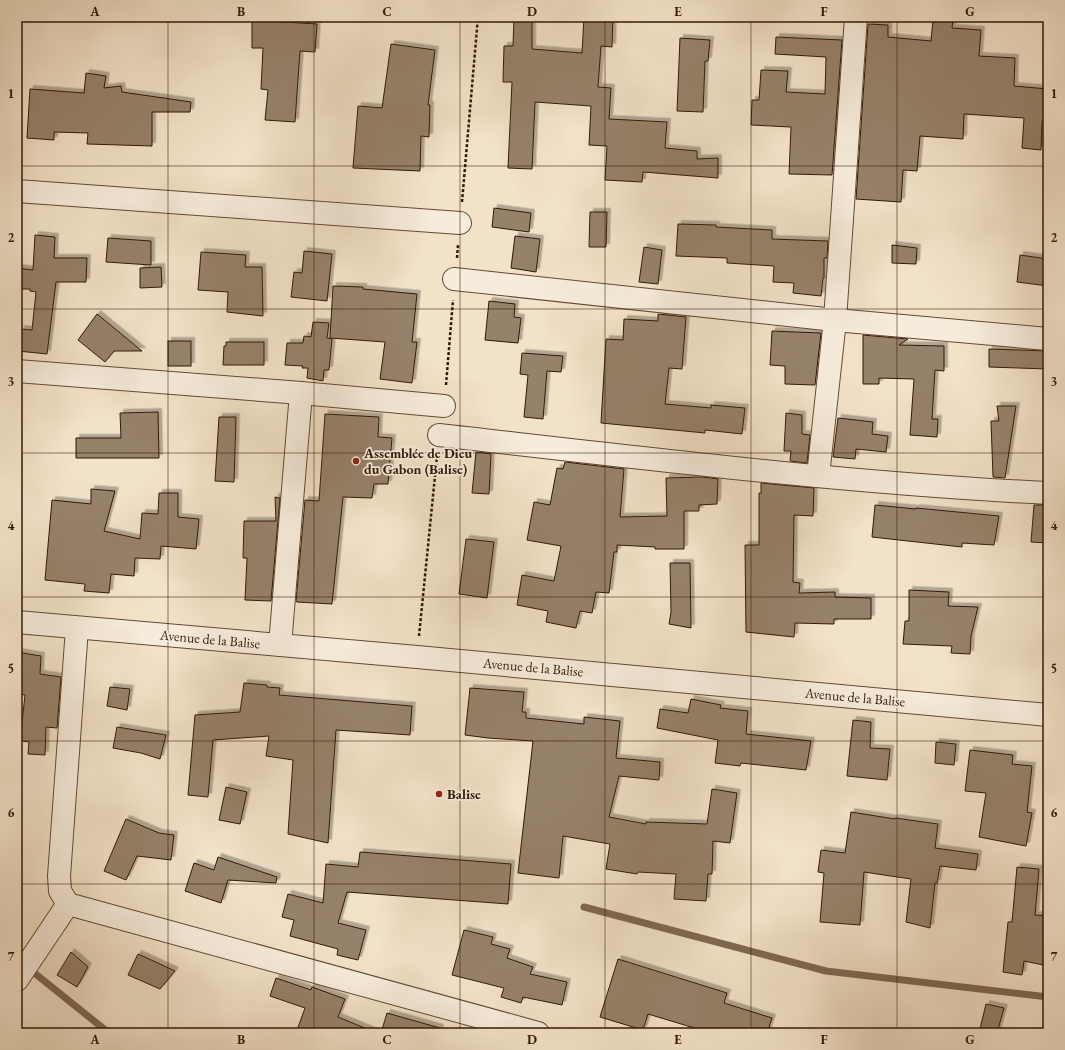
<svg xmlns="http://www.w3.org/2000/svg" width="1065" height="1050" viewBox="0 0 1065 1050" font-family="'EB Garamond',serif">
<defs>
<filter id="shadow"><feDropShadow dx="3.5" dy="-3.5" stdDeviation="0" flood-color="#0004"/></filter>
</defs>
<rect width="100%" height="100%" fill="#f2e2c8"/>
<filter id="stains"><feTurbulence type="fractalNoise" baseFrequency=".005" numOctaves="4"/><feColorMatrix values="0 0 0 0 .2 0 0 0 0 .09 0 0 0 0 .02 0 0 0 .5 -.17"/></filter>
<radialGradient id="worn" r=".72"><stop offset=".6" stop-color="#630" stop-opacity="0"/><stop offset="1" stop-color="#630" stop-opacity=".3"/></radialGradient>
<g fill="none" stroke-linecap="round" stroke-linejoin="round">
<g stroke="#7f6852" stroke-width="7">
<polyline points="584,907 826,971 1048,997"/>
<polyline points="17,959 109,1033"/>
</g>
</g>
<g fill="#96816a" stroke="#331805" filter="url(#shadow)">
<polygon points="514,17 532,17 532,49 582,53 584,17 613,17 612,47 601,46 598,87 611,88 609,119 667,122 665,148 697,151 697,159 718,158 718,178 643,172 642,182 605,180 607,146 589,145 591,106 535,102 532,169 508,168 512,82 503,82 504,46 513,46"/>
<polygon points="933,19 953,20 952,28 981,30 979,56 1015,58 1014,86 1048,89 1048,121 1042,121 1041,150 1022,148 1024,118 964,114 963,139 920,136 917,171 903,170 901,202 856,199 868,24 888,25 888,37 931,41"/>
<polygon points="252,20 317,24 315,52 300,51 295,122 265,120 268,90 261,89 263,48 252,48"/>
<polygon points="776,37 842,40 832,175 789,174 791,127 751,125 752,100 759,100 761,70 788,71 786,92 825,94 826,57 775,54"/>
<polygon points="680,38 710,40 708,61 705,61 703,112 677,111"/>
<polygon points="391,44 435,50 428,105 430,105 429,137 421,136 420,171 353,168 358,106 382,108"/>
<polygon points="86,73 106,76 104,88 121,86 122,92 191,102 190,112 152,112 152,146 87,144 88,133 54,132 54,140 27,138 30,89 84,93"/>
<polygon points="494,208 531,213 529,232 492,227"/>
<polygon points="590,212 607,212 606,247 589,247"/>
<polygon points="678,224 716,225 716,227 772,230 772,239 828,241 827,258 824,258 824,278 823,278 821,296 793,293 794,283 773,282 774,266 727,263 727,258 676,256"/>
<polygon points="35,235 55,237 54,258 87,258 86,282 56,282 47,354 18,351 21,329 32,330 36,292 30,291 30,289 17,289 17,268 33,270"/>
<polygon points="515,236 540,239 536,272 511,268"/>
<polygon points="108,238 151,241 151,265 106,262"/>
<polygon points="892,245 917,248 916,264 892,263"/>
<polygon points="644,247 662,250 658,284 639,282"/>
<polygon points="304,251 332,254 327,301 291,297 294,272 302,273"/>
<polygon points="201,252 246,255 245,267 262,267 263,316 227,312 228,292 198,290"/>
<polygon points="1020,255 1048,259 1048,286 1017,282"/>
<polygon points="161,267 162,287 140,288 140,268"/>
<polygon points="333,286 363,287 363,289 417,294 412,342 417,342 412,383 380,379 385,342 330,338"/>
<polygon points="489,301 515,304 514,317 521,318 518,343 485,340"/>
<polygon points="97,314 142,351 114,351 105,362 78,340"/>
<polygon points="658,314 686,317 682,369 669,368 665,404 711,408 711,405 745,408 742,434 705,430 705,433 601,423 606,339 623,340 624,319 658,321"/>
<polygon points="313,322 329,323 327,338 332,339 329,370 324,370 323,381 307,378 308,368 302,368 303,366 285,365 287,343 303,343 304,336 311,337"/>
<polygon points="772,331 821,333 815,385 785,384 785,366 770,365"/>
<polygon points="863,335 908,339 899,345 944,346 944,371 935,370 932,419 938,419 937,437 910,435 914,379 879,378 879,384 863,384"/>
<rect x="168" y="341" width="23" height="25"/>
<polygon points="226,342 264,342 264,365 223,365 224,346 226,346"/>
<polygon points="989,349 1048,351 1048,369 989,367"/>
<polygon points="522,353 563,356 561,372 547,371 543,419 524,417 528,375 520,374"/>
<polygon points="997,406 1016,406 1005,478 993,477 991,421 999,421"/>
<polygon points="158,412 159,458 76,458 76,438 121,438 120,413"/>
<polygon points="786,413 802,415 802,434 810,435 807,463 790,461 791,451 784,451"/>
<polygon points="325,414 379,417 378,437 392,438 388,484 374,484 372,498 343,497 332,604 297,602 296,601 305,500 319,501"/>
<polygon points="219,417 236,417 234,482 215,481"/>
<polygon points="838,418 873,422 872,434 888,436 886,452 856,449 855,459 833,457"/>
<polygon points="476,452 491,454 489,494 472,493"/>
<polygon points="565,462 624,469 620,517 667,516 666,478 703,477 718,479 717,504 699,505 699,511 684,511 684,549 655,549 655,547 617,545 617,552 614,552 609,593 596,592 592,613 580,611 576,628 546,622 548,611 517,605 522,575 554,581 561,546 527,540 534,502 550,505 557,468 563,469"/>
<polygon points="761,483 814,488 813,516 794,515 793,582 800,583 799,593 835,592 835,597 871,598 871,619 834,619 834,624 795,623 794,637 746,632 745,545 759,545 759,493 761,493"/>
<polygon points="91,489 115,491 104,531 140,539 142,513 158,514 159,493 178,493 178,517 199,519 196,549 161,546 160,559 135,558 134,576 111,574 109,593 84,591 85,584 45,580 52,500 91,504"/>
<polygon points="275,497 280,498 271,601 245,600 247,558 243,558 244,521 276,521"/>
<polygon points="875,505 916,509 916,508 999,516 994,545 962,543 962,547 872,537"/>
<polygon points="1034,505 1048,505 1048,543 1031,542"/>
<polygon points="466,539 494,542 487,598 459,594"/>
<polygon points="670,563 690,563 691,628 669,624 671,612"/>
<polygon points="909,590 949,592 948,606 978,607 971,636 970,654 951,653 952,646 903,644 905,621 909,621"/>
<polygon points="17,652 41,656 40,674 61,677 57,728 46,727 45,755 28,754 29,742 20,741 25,695 17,694"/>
<polygon points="244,683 267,685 267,687 280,688 279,695 412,706 410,735 336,730 328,843 288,834 293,760 266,756 269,736 213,740 208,797 188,795 195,715 240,712"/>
<polygon points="110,687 130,689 127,710 107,706"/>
<polygon points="470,688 524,692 522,712 526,712 526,718 584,724 584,717 620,721 616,758 660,762 659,780 619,776 609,817 646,824 646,822 707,824 712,789 737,793 730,843 713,841 712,874 708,874 706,901 674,899 676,874 638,872 637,874 606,869 610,844 563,836 559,878 518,873 533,741 488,738 465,735"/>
<polygon points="691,699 721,705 720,708 748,711 746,734 811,741 806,770 741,763 740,766 715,763 718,740 657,728 660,709 688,713"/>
<polygon points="853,720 871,722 870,748 890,749 887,780 847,776"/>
<polygon points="117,727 166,735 160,759 141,753 113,748"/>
<polygon points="936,742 956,744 954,765 935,763"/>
<polygon points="970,750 1013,755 1012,764 1032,766 1027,812 1032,813 1026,846 979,837 986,793 965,791"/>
<polygon points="226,787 247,792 240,824 219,820"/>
<polygon points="851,812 895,819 895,818 938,824 935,848 978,854 976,870 940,866 937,883 935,883 930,928 906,922 911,879 864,872 860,925 820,922 824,873 818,872 821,850 845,853"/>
<polygon points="126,819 159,833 174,835 171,860 137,856 126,880 104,871"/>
<polygon points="360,852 511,864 508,904 347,892 338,923 366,930 358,960 337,955 338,949 290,936 294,920 282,917 288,894 323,903 326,864 358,867"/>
<polygon points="218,857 277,877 276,883 228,880 221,903 185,891 194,863 214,870"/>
<polygon points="1017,867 1039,869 1035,915 1048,916 1048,966 1024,961 1022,975 1003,972 1008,922 1012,922"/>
<polygon points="464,930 493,937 491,944 510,949 507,958 533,967 530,974 567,982 562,1005 523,997 521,1003 501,997 504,988 452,975"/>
<polygon points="71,952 88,967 77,987 57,975"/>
<polygon points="138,954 160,964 175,971 160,989 128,975"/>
<polygon points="618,959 727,993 724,1003 772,1018 767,1033 711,1033 648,1014 643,1030 600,1017"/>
<polygon points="276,978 311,990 312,987 345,999 338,1017 377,1033 296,1033 305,1008 270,996"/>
<polygon points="986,1004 1004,1008 997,1033 979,1033"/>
<polygon points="387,1013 440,1028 439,1033 381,1033"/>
</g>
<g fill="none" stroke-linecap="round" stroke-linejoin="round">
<defs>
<g id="minor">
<polyline points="17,191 460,223"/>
<polyline points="454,279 835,320 1048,339"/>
<polyline points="17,371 301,393 444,406"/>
<path d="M 439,435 C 642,458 844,483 1048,493"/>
<polyline points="818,476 835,320 856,17"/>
<polyline points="17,622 417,657 1048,715"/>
<polyline points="77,628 59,876 60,891 68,904 538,1033"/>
<polyline points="280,645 301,393"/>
<polyline points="17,980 68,904"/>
</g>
</defs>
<use href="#minor" stroke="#634a36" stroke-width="24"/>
<g stroke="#331805" stroke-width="2.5" stroke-dasharray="3 2" stroke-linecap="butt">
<polyline points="462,202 478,17"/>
<polyline points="457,258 458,245"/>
<polyline points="446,385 453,300"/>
<polyline points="419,636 437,456"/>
</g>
<use href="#minor" stroke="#f7ecdb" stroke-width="22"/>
</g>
<path fill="none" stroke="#331805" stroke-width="1" stroke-opacity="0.55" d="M 168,17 L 168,1033M 314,17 L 314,1033M 460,17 L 460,1033M 605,17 L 605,1033M 751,17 L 751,1033M 897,17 L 897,1033M 17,166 L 1048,166M 17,309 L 1048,309M 17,453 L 1048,453M 17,597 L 1048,597M 17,741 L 1048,741M 17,884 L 1048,884"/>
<g fill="#8f2418" stroke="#f7ecdb" stroke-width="1.5">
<circle cx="356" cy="461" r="4"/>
<circle cx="439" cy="794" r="4"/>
</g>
<g text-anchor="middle" stroke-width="3.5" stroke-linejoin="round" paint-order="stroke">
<g font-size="14" font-weight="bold" fill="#331805" stroke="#f7ecdb" text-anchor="start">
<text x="364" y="458">Assemblée de Dieu<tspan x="364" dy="16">du Gabon (Balise)</tspan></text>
<text x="447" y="799">Balise</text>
</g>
<g font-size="14" fill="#331805" stroke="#f7ecdb">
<text transform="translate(210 639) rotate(5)" y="5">Avenue de la Balise</text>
<text transform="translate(533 667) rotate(5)" y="5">Avenue de la Balise</text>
<text transform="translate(855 697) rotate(5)" y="5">Avenue de la Balise</text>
</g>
</g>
<rect width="1065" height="1050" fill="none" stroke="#f2e2c8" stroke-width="44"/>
<rect x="22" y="22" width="1021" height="1006" fill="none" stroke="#331805" stroke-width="1.5"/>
<g font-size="13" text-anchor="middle" font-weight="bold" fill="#331805">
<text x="95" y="16">A</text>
<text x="241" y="16">B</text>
<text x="387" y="16">C</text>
<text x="532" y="16">D</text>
<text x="678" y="16">E</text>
<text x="824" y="16">F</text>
<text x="970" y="16">G</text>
<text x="11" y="98">1</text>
<text x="1054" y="98">1</text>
<text x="11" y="242">2</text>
<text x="1054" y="242">2</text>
<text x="11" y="386">3</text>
<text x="1054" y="386">3</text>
<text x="11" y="530">4</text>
<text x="1054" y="530">4</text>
<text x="11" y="673">5</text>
<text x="1054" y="673">5</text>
<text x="11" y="817">6</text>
<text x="1054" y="817">6</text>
<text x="11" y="961">7</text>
<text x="1054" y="961">7</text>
<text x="95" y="1044">A</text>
<text x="241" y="1044">B</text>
<text x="387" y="1044">C</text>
<text x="532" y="1044">D</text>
<text x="678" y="1044">E</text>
<text x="824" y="1044">F</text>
<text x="970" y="1044">G</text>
</g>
<rect width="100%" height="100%" filter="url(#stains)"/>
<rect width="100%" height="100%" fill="url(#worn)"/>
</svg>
